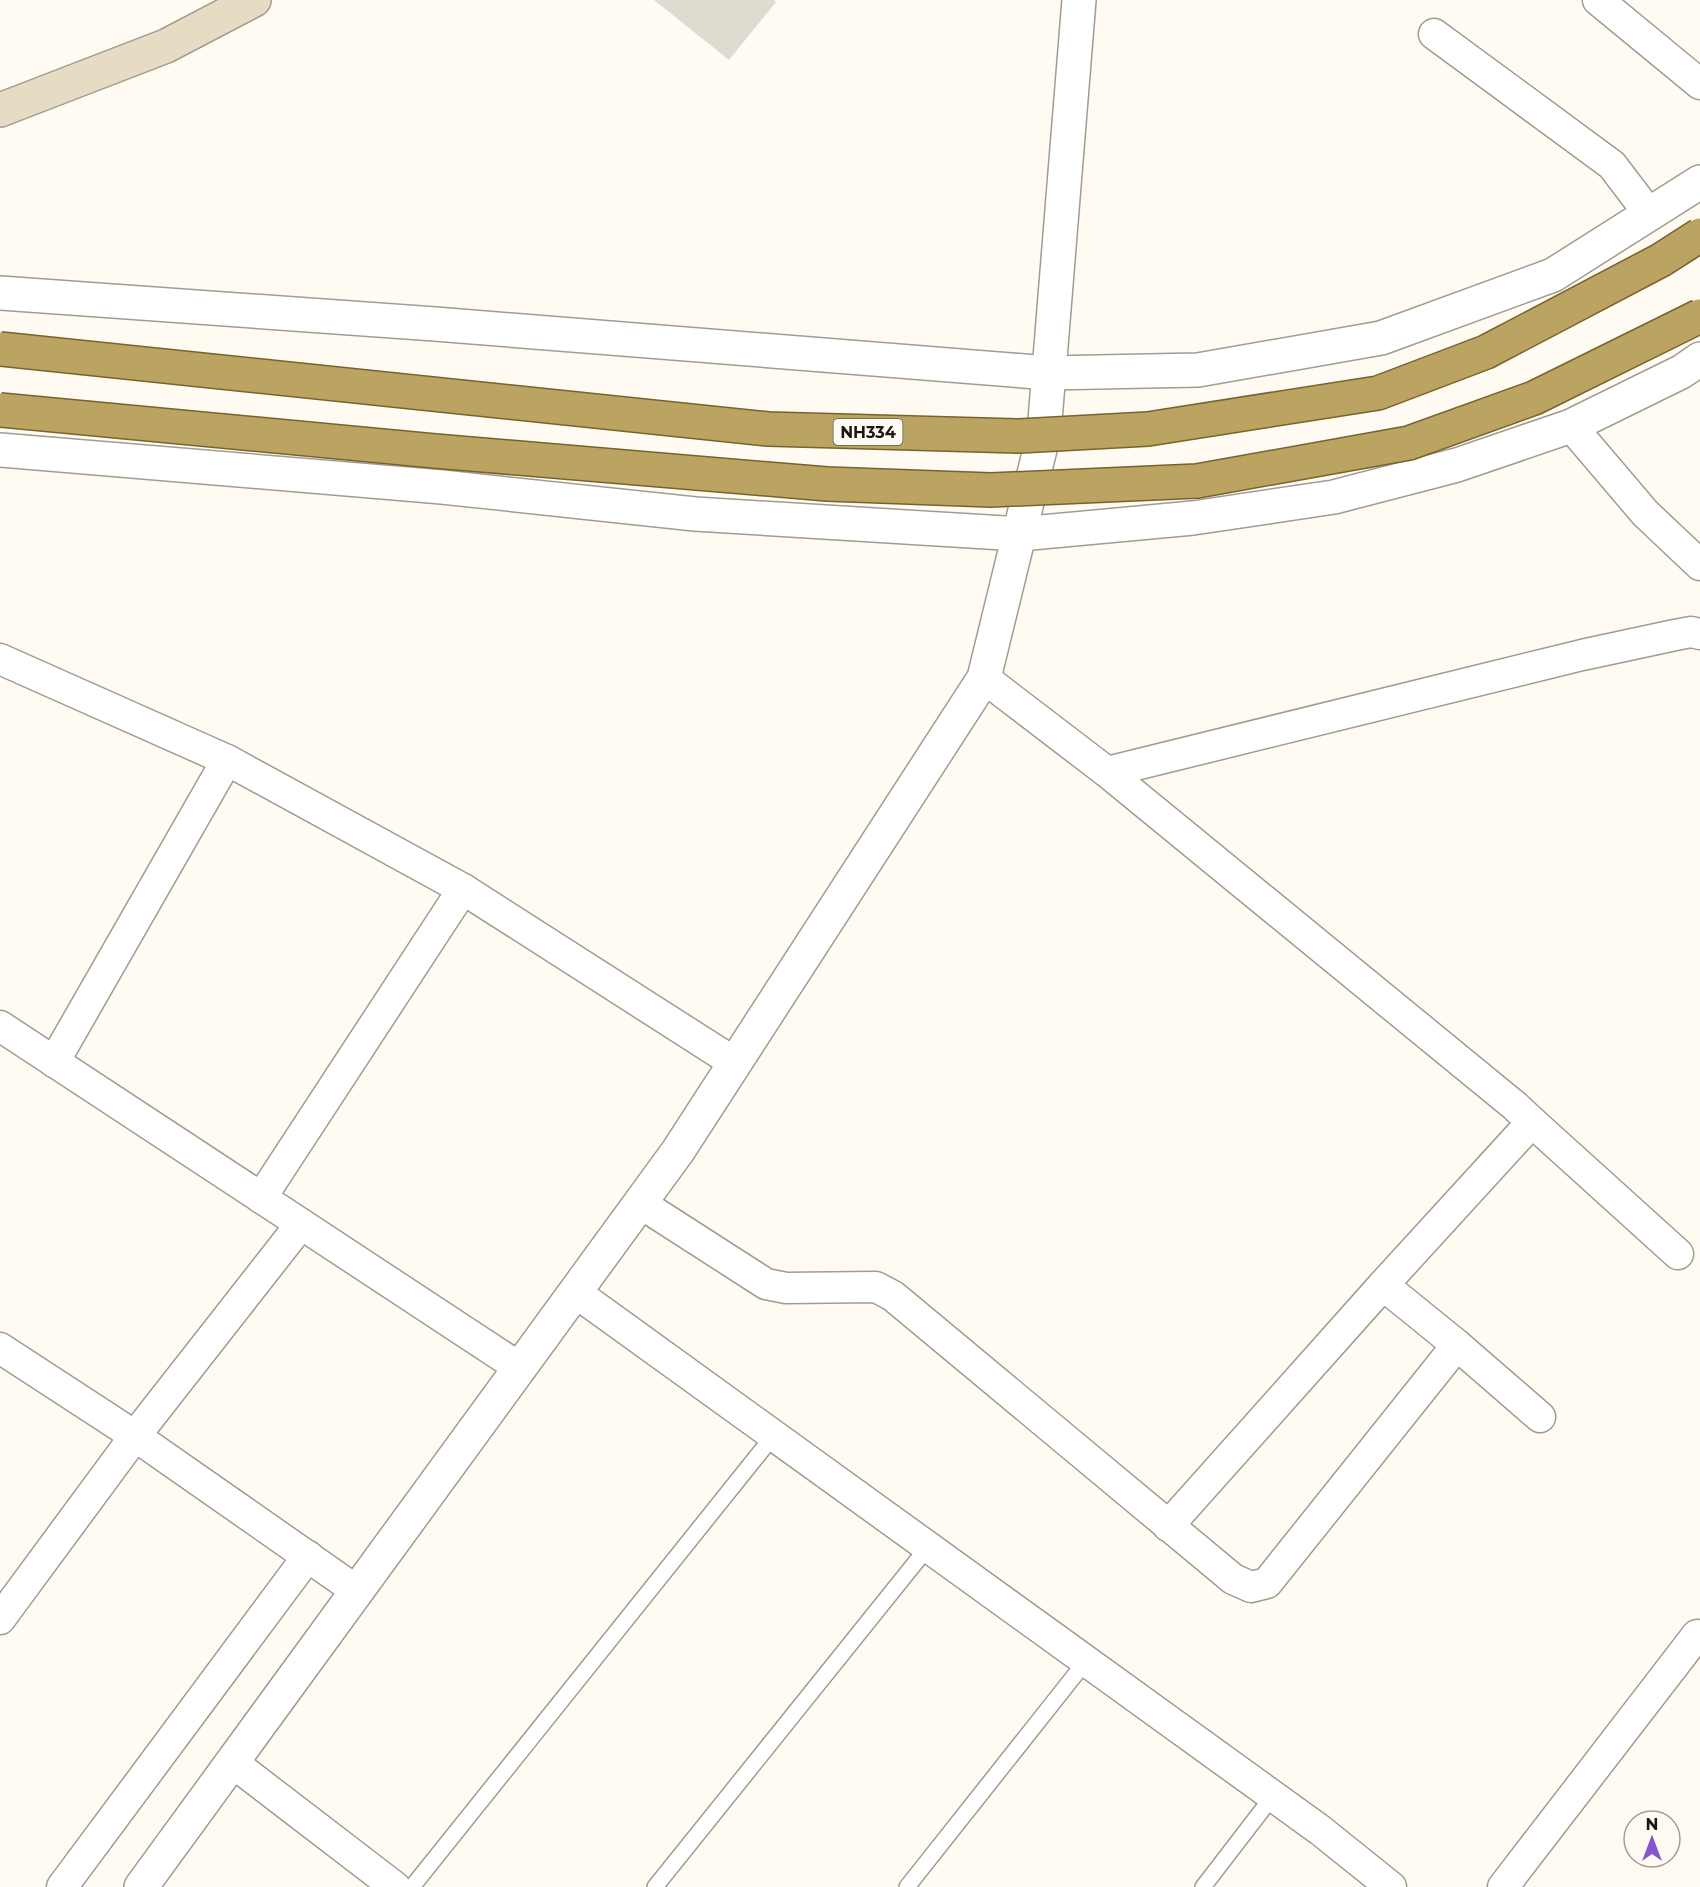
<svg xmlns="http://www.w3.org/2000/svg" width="1700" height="1887" viewBox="0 0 1700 1887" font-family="Montserrat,sans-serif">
<rect width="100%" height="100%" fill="#fffbf3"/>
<polygon fill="#e0dbd1" points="654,0 774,0 776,2 729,60"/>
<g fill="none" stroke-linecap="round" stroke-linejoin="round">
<defs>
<g id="service">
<polyline points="412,1887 774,1435"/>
<polyline points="655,1887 928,1547"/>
<polyline points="907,1887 1086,1661"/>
<polyline points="1203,1887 1273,1796"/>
</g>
<g id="minor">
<polyline points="1598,0 1700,84"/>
<polyline points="1434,34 1612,165 1650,215"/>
<polyline points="1571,426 1645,513 1700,565"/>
<polyline points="0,659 227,760 463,889 735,1063"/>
<polyline points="984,678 1107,772 1515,1106 1532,1122 1383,1285 1168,1526"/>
<polyline points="1107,772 1582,655 1675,635 1691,632 1700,634"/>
<polyline points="0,1026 520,1368"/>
<polyline points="54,1062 227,760"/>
<polyline points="1532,1122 1678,1254"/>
<polyline points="261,1198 463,889"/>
<polyline points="640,1203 766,1284 786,1288 876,1287 893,1296 1233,1579 1251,1587 1267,1583 1457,1345"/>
<polyline points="1383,1285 1457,1345 1540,1417"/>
<polyline points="575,1292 1320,1830 1391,1887"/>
<polyline points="0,1348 135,1436 357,1591"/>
<polyline points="0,1619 135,1436 301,1224"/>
<polyline points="232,1762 395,1887"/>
<polyline points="62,1887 308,1556"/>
<polyline points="1503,1887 1697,1635"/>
</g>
<g id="tertiary">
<polyline points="0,293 435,324 1049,373 1198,370 1381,338 1553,275 1700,182"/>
<polyline points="0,450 442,487 695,514 1020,534 1193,518 1334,497 1457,465 1571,426 1681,372 1700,359"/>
<polyline points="141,1887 678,1151 984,678 1044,433 1079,0"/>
</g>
<polyline id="secondary" points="0,110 166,46 254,0"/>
</defs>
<use href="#service" stroke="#a09c92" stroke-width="18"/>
<use href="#minor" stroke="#a09c92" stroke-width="33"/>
<use href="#tertiary" stroke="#a09c92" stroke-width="36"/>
<use href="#secondary" stroke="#a09c92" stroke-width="36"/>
<use href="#service" stroke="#fff" stroke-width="15"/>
<use href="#minor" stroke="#fff" stroke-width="30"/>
<use href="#tertiary" stroke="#fff" stroke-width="33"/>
<use href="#secondary" stroke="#e6dcc4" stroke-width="33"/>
<defs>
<g id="trunk-bridge">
<polyline points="0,349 768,429 1019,436 1148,429 1378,393 1486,352 1661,260 1700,235"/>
<polyline points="0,410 435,451 827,484 991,490 1197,481 1409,443 1534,398 1700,316"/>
</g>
</defs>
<use href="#trunk-bridge" stroke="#77632d" stroke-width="36" stroke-linecap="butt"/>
<use href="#trunk-bridge" stroke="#bba362" stroke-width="33"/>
</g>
<g text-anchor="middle" stroke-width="6" stroke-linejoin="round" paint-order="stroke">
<rect fill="#fffbf3" stroke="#5e5c57" stroke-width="1.5" x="833.5" y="419" width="69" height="26" rx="4.5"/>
<g font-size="16" font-weight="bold" fill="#191814">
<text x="868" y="438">NH334</text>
</g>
</g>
<g transform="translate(1652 1839)"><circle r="28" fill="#fffbf3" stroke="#a3a09a" stroke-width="1.5"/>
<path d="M0-4.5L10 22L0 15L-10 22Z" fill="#8656cf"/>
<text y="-9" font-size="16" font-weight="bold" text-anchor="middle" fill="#191814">N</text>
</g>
</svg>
